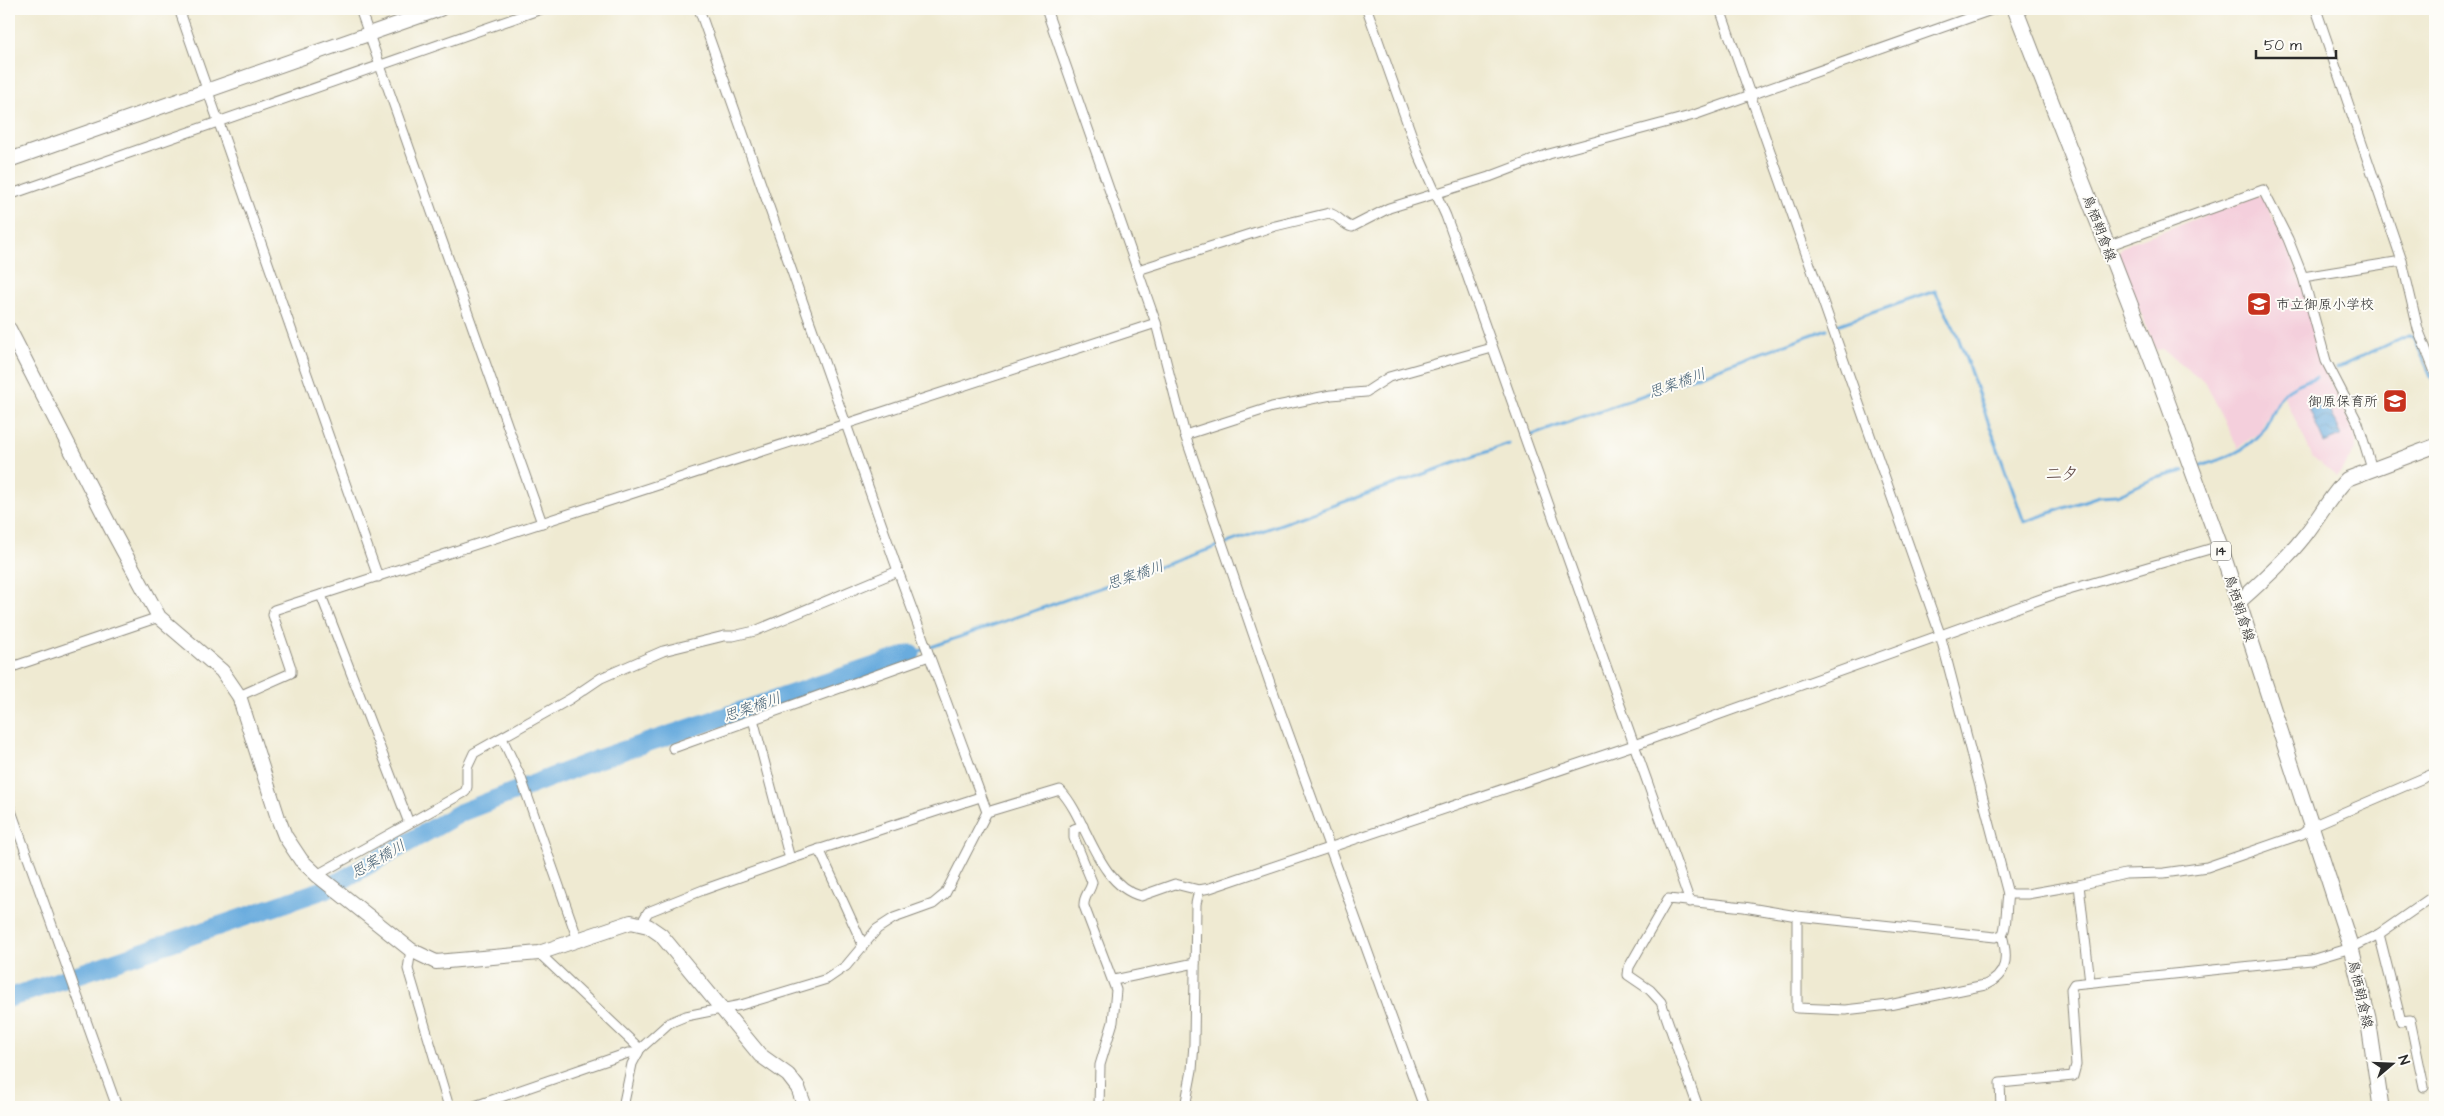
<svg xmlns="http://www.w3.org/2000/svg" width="2444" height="1116" viewBox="0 0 2444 1116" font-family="'Architects Daughter','Klee One',sans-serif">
<defs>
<pattern id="water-waves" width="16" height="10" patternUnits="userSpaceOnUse" patternTransform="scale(1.25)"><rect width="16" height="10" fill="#69acde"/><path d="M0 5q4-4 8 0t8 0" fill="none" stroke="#578cb4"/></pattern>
</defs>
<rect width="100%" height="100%" fill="#fdfcf7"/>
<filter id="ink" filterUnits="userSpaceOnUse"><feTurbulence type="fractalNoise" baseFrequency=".02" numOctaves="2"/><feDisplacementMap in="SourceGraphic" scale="10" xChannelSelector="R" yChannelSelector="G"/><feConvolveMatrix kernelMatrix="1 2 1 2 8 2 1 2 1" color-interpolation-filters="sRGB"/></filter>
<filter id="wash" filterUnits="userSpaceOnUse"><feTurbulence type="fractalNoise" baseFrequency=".0096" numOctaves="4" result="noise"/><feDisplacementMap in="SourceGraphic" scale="20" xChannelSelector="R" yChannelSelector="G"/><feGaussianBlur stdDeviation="1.12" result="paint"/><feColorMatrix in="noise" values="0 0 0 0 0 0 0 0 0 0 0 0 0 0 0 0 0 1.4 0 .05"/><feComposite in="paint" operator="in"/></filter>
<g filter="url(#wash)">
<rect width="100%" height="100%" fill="#efead2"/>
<polygon fill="#f4cfdc" points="2261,195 2289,250 2301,281 2324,369 2355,434 2355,450 2337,477 2313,457 2282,392 2259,432 2238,448 2206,383 2162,349 2156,350 2117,255 2122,247 2132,242"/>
<polygon fill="url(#water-waves)" stroke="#4a6c84" points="2325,401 2341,436 2324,443 2309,408"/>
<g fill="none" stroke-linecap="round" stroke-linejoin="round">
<g stroke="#69acde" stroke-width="3">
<polyline points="1837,325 1935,291 1957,334 2024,522 2099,496 2117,495 2153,479 2184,471"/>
<polyline points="2337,368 2401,338 2410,337 2414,338 2435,385"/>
<polyline points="1527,437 1827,329"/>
<path d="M 2198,467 C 2223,459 2244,453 2261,432 C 2270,422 2272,408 2280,398 C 2287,387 2304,382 2316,377"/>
<polyline points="911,654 1509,444"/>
</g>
<polyline stroke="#69acde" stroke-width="19" points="9,998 326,889 462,812 598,759 911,654"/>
</g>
</g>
<g filter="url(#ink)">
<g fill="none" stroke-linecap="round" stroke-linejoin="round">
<defs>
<g id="street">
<polyline points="179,9 378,577"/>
<polyline points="360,9 542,523"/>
<polyline points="699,9 898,571 987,812"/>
<polyline points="1046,9 1156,323 1185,435 1270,683 1424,1107"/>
<polyline points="1367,9 1419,156 1446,216 1690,902"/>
<path d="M 1720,9 L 1940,634 L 2008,894 C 2006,904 2007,929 2002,935 C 2008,957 2008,975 1985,985 L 1889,1005 L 1845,1010 L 1797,1008 L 1797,916"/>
<polyline points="2316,9 2402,261 2418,329 2435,372"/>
<polyline points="9,195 541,9"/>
<polyline points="2107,246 2263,190 2288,239 2303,277 2326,361 2358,423 2372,469"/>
<path d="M 1138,270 L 1275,226 L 1329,213 C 1338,215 1343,225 1352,227 L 1389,208 L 1489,177 L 1549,154 L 1694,115 L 1994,9"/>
<polyline points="2303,277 2402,261"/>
<polyline points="1185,435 1272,407 1331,395 1366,392 1389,377 1492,348"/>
<polyline points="321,595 409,823"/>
<polyline points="9,668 159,617"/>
<polyline points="239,696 291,673 291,668 273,615 274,610 1156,323"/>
<polyline points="753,719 790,859"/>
<polyline points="502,738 521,778 578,940"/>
<polyline points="673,748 929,656"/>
<polyline points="9,805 117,1107"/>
<path d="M 1083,826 L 1074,829 L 1074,838 L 1092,882 C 1091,891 1083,896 1084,906 L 1116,990 L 1113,1022 L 1100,1065 L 1099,1107"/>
<polyline points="819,849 863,945"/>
<polyline points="317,875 465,792 467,787 467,768 474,753 570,699 601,678 663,651 724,636 733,636 755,631 898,571"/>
<polyline points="2079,885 2090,982"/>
<polyline points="2008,894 2027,894 2079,885 2125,874 2164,873 2207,867 2302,834 2312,826 2435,773"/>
<polyline points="641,924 648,912 703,890 790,859 980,797"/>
<polyline points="2379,934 2401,1021 2410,1020 2424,1087"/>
<polyline points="411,950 408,969 449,1107"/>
<polyline points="539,953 640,1049"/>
<polyline points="1114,980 1195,963"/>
<polyline points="472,1107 628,1053 638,1053"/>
<path d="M 623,1107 L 632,1064 L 640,1049 L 669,1023 L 686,1016 L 741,1005 L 827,979 L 846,966 L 877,929 L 894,918 L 933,904 L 945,894 L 987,812 L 1060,790 C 1088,819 1096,884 1141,896 L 1175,884 L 1199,890 L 1210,888 L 1634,745 L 2055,594 L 2220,546"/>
<polyline points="1185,1107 1192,1070 1194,1044 1196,904 1199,890"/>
<polyline points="1698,1107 1661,1002 1650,990 1628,975 1629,967 1668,899 1744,907 1797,916 1995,937 2002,935"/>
<polyline points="2001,1107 2000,1083 2073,1076 2076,1065 2071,989 2074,984 2311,960 2351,948 2379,934 2435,895"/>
</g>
<g id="secondary">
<polyline points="9,160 440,9"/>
<polyline points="9,329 112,530 159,617 222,671 239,696 278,818 285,836 301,860 317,875 411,950 436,962 539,953 631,922 648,926 661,935 760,1055 788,1075 798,1088 805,1107"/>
<path d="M 2238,603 C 2262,581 2286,560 2306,534 C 2320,516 2331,495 2347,479 L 2435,446"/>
</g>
<polyline id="primary" points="2015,9 2158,376 2220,546 2351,948 2368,1018 2381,1107"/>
</defs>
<use href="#street" stroke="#8d8a7e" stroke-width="11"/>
<use href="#secondary" stroke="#8d8a7e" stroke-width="16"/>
<use href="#primary" stroke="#8d8a7e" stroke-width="17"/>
<use href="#street" stroke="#fff" stroke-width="9"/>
<use href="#secondary" stroke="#fff" stroke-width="14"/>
<use href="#primary" stroke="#fff" stroke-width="15"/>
</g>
</g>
<defs>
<symbol id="school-square" viewBox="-11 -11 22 22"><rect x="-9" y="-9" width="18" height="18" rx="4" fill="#c8321e" stroke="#fdfcf7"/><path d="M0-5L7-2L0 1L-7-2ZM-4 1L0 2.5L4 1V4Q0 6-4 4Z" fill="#fff"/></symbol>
</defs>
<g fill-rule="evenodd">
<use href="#school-square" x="2245" y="290" width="28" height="28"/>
<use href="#school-square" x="2381" y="387" width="28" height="28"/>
</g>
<g text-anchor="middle" stroke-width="4" stroke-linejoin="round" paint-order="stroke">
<rect fill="#fdfcf7" stroke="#6a6a68" stroke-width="1" x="2211" y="541.5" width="20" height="19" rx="4"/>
<g font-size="12" font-weight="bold" fill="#2b2b2b">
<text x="2221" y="555">14</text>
</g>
<g font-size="14" fill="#2b2b2b" stroke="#fdfcf7">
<text transform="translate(2100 228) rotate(69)" y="5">鳥栖朝倉線</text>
<text transform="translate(2240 608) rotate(72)" y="5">鳥栖朝倉線</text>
<text transform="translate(2361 994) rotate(77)" y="5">鳥栖朝倉線</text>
</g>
<g font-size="14" fill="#2b2b2b" stroke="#fdfcf7" text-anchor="start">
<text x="2276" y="309">市立御原小学校</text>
<text x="2378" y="406" text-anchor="end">御原保育所</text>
</g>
<g font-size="15" font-style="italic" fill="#445f73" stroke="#fdfcf7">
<text transform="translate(1677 383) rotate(-20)" y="5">思案橋川</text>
<text transform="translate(1135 575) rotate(-19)" y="5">思案橋川</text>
<text transform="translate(752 707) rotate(-19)" y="5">思案橋川</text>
<text transform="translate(378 859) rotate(-30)" y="5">思案橋川</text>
</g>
<g font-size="16" font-weight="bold" fill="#6a5450" stroke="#fdfcf7">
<text x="2062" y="479">二夕</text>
</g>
</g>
<rect width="2444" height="1116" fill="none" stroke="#fdfcf7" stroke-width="30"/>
<g transform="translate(2392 1064) rotate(71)" stroke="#fdfcf7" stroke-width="4" paint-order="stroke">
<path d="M0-4L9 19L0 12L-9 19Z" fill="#2b2b2b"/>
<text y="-8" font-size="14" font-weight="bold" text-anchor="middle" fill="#2b2b2b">N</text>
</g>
<path d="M2256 50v8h80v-8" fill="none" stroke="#2b2b2b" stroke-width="2.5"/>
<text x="2264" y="50" font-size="15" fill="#2b2b2b" stroke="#fdfcf7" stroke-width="4" paint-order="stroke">50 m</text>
</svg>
